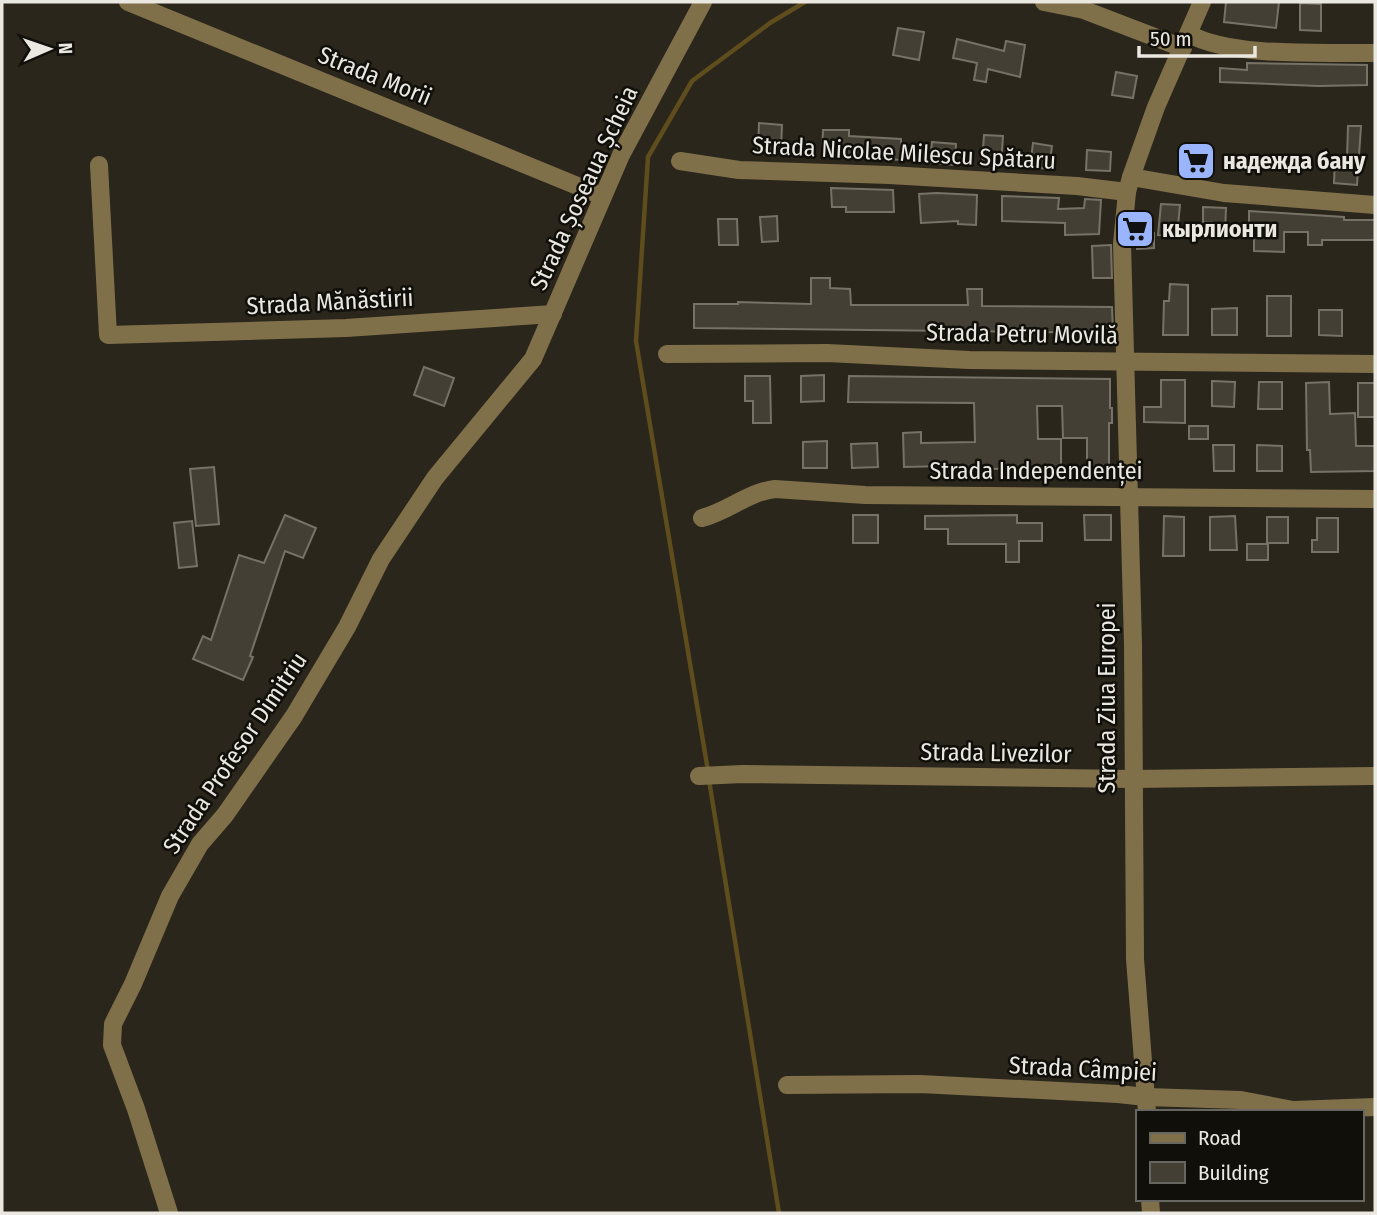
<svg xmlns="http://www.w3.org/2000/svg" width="1377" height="1215" viewBox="0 0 1377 1215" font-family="'Fira Sans Condensed',sans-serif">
<rect width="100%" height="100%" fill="#2a261c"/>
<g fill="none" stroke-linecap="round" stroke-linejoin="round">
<g stroke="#5f4d1e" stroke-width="4.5">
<polyline points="708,771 636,341 648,157 692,81 770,23 805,2"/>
<polyline points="709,780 779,1213"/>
</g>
</g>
<g fill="#433f34" stroke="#767266" stroke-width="2">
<polygon points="1226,2 1279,2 1276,28 1224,22"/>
<polygon points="1300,3 1321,4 1321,31 1300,30"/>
<polygon points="898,28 924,32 919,60 893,55"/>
<polygon points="957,39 1004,51 1006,41 1025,45 1020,77 988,69 986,82 974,80 977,63 953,58"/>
<polygon points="1247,63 1367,65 1367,85 1318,86 1220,82 1220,68 1247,70"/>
<polygon points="1116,72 1137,76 1133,98 1112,95"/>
<polygon points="759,123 782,125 781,150 758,149"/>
<polygon points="1348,126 1361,126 1357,185 1334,183 1335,157 1347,158"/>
<polygon points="823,130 849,130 849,136 901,139 901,160 822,155"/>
<polygon points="984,135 1003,136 1001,166 982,164"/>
<polygon points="932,142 956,144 955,165 930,163"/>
<polygon points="1033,143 1052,146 1049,169 1030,167"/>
<polygon points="1087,150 1111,152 1110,171 1086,170"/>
<polygon points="831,188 893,190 894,212 846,212 846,207 832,207"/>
<polygon points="937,193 977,195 976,225 958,224 958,221 921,223 919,194"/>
<polygon points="1002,196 1059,198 1058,209 1084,208 1085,199 1101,200 1099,234 1065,235 1065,223 1002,221"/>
<polygon points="1161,204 1180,205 1177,236 1158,235"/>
<polygon points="1203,207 1226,208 1225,233 1212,233 1212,222 1203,222"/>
<polygon points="1249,211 1344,217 1344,220 1375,220 1375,240 1322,240 1322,245 1308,245 1308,232 1284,232 1284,252 1254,251 1254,230 1249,230"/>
<polygon points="777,216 778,241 762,242 760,217"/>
<polygon points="718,219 737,219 738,245 719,245"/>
<polygon points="1137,233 1154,233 1154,248 1137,249"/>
<polygon points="1111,245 1112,278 1093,278 1092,246"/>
<polygon points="811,278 830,278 830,288 850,289 851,305 968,305 967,289 982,289 982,306 1112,307 1113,333 694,328 694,304 738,304 738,302 811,304"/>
<polygon points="1170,284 1188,285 1188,335 1163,335 1164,301 1169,301"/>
<rect x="1267" y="296" width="24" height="40"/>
<polygon points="1237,308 1237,335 1212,335 1212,309"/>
<polygon points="1319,310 1342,310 1342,336 1319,335"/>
<polygon points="424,367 454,378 444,406 414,395"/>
<polygon points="824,375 824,401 801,402 801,376"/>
<polygon points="745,376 770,376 771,423 753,423 753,401 745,401"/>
<polygon points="849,376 1110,379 1110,408 1112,408 1112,423 1109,423 1109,468 1087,468 1087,438 1063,438 1062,406 1037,406 1038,439 1061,439 1061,467 991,469 947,469 947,466 904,467 903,433 921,432 921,443 975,442 974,403 848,402"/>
<polygon points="1161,380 1185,380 1185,423 1144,422 1144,407 1161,407"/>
<polygon points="1212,381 1235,382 1234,407 1212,406"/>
<polygon points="1259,382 1282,382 1282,409 1258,409"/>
<polygon points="1329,382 1330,414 1355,413 1356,446 1375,446 1375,471 1311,472 1310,450 1307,450 1306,383"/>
<rect x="1358" y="383" width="17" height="34"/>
<rect x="1189" y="426" width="19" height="13"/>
<polygon points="827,441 827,468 803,468 803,442"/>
<polygon points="877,443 878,467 852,468 851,444"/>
<polygon points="1213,445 1234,445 1234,471 1214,471"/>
<polygon points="1257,445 1282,446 1282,471 1257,471"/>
<polygon points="214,467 219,524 196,526 190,469"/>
<polygon points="285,515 316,528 303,558 285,551 250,656 253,657 243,680 193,659 203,636 211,640 239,555 264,563"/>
<rect x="853" y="515" width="25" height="28"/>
<polygon points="1017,515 1017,523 1042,523 1042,541 1019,541 1019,562 1006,562 1006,544 948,544 948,529 925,529 925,516"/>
<polygon points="1084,515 1111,515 1111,540 1085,540"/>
<polygon points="1164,516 1184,517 1184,556 1163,556"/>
<polygon points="1235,516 1237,550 1210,550 1210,517"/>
<rect x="1267" y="517" width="21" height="26"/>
<polygon points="1317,518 1338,518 1338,552 1312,552 1312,540 1317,540"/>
<polygon points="192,521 197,566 179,568 174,523"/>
<rect x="1247" y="544" width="21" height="16"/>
</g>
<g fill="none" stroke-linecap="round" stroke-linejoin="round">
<g stroke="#80704a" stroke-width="18">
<polyline points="128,2 602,196"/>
<polyline points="1044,2 1084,10 1183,48"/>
<path d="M 1189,34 C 1232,58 1324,52 1375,53"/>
<polyline points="680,161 739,170 889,175 1077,186 1127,192"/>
<polyline points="99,165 108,335 346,328 553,314"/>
<polyline points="1131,177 1224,193 1375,205"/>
<polyline points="667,354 827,353 969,360 1375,364"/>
<path d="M 702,518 C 729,511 748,492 775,489 L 865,495 L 1375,499"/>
<polyline points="699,776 743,774 1132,779 1375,776"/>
<polyline points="787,1085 920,1084 1118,1094 1146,1097 1241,1100 1293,1110 1375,1107"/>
<polyline points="1147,1112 1135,959 1133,644 1122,244 1127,192 1131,177 1156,107 1202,2"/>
<polyline points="1150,1199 1151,1213"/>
<polyline points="169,1213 136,1109 112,1045 113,1024 133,984 170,896 200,844 225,815 294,716 347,627 381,559 435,478 533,359 621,155 703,2"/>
</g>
</g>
<defs>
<symbol id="supermarket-square" viewBox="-11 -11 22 22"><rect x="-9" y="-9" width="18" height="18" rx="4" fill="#9ab5fd" stroke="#110f0a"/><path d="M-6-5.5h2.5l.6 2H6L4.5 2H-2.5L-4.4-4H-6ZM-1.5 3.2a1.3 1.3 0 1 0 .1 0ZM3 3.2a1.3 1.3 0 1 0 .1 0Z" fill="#111"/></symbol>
</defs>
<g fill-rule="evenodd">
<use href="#supermarket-square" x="1174" y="139" width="44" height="44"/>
<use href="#supermarket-square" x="1113" y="207" width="44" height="44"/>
</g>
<g text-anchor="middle" stroke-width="5" stroke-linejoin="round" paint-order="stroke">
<g font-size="24" fill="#ebe8e2" stroke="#110f0a">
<text transform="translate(375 76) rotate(22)" y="8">Strada Morii</text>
<text transform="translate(904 153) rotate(3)" y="8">Strada Nicolae Milescu Spătaru</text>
<text transform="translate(584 188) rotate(-65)" y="8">Strada Șoseaua Șcheia</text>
<text transform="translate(330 302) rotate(-3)" y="8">Strada Mănăstirii</text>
<text transform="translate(1022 334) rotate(1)" y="8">Strada Petru Movilă</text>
<text x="1036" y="479">Strada Independenței</text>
<text transform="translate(1107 698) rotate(-90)" y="8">Strada Ziua Europei</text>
<text transform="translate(235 753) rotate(-56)" y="8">Strada Profesor Dimitriu</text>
<text transform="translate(996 753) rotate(1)" y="8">Strada Livezilor</text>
<text transform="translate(1083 1069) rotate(3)" y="8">Strada Câmpiei</text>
</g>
<g font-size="24" font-weight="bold" fill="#ebe8e2" stroke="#110f0a" text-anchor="start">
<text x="1223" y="169">надежда бану</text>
<text x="1162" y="237">кырлионти</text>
</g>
</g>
<rect width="1377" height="1215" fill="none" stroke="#ebe8e2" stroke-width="7"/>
<rect x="1136" y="1110" width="228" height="91" fill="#110f0a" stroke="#686660" stroke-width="2"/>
<rect x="1150" y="1133" width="35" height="10" fill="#80704a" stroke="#686660" stroke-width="2"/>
<text x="1198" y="1145" font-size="21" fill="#ebe8e2">Road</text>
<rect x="1150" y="1162" width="35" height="21" fill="#433f34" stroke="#686660" stroke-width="2"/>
<text x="1198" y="1180" font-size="21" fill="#ebe8e2">Building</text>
<g transform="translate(49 49) rotate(88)" stroke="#110f0a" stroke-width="5" paint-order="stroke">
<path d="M0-5L12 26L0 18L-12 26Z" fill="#ebe8e2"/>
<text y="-10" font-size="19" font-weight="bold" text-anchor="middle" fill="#ebe8e2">N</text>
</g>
<path d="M1139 46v10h116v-10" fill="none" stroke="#ebe8e2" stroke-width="3.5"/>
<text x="1150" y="46" font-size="21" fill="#ebe8e2" stroke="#110f0a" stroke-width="5" paint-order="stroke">50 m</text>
</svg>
